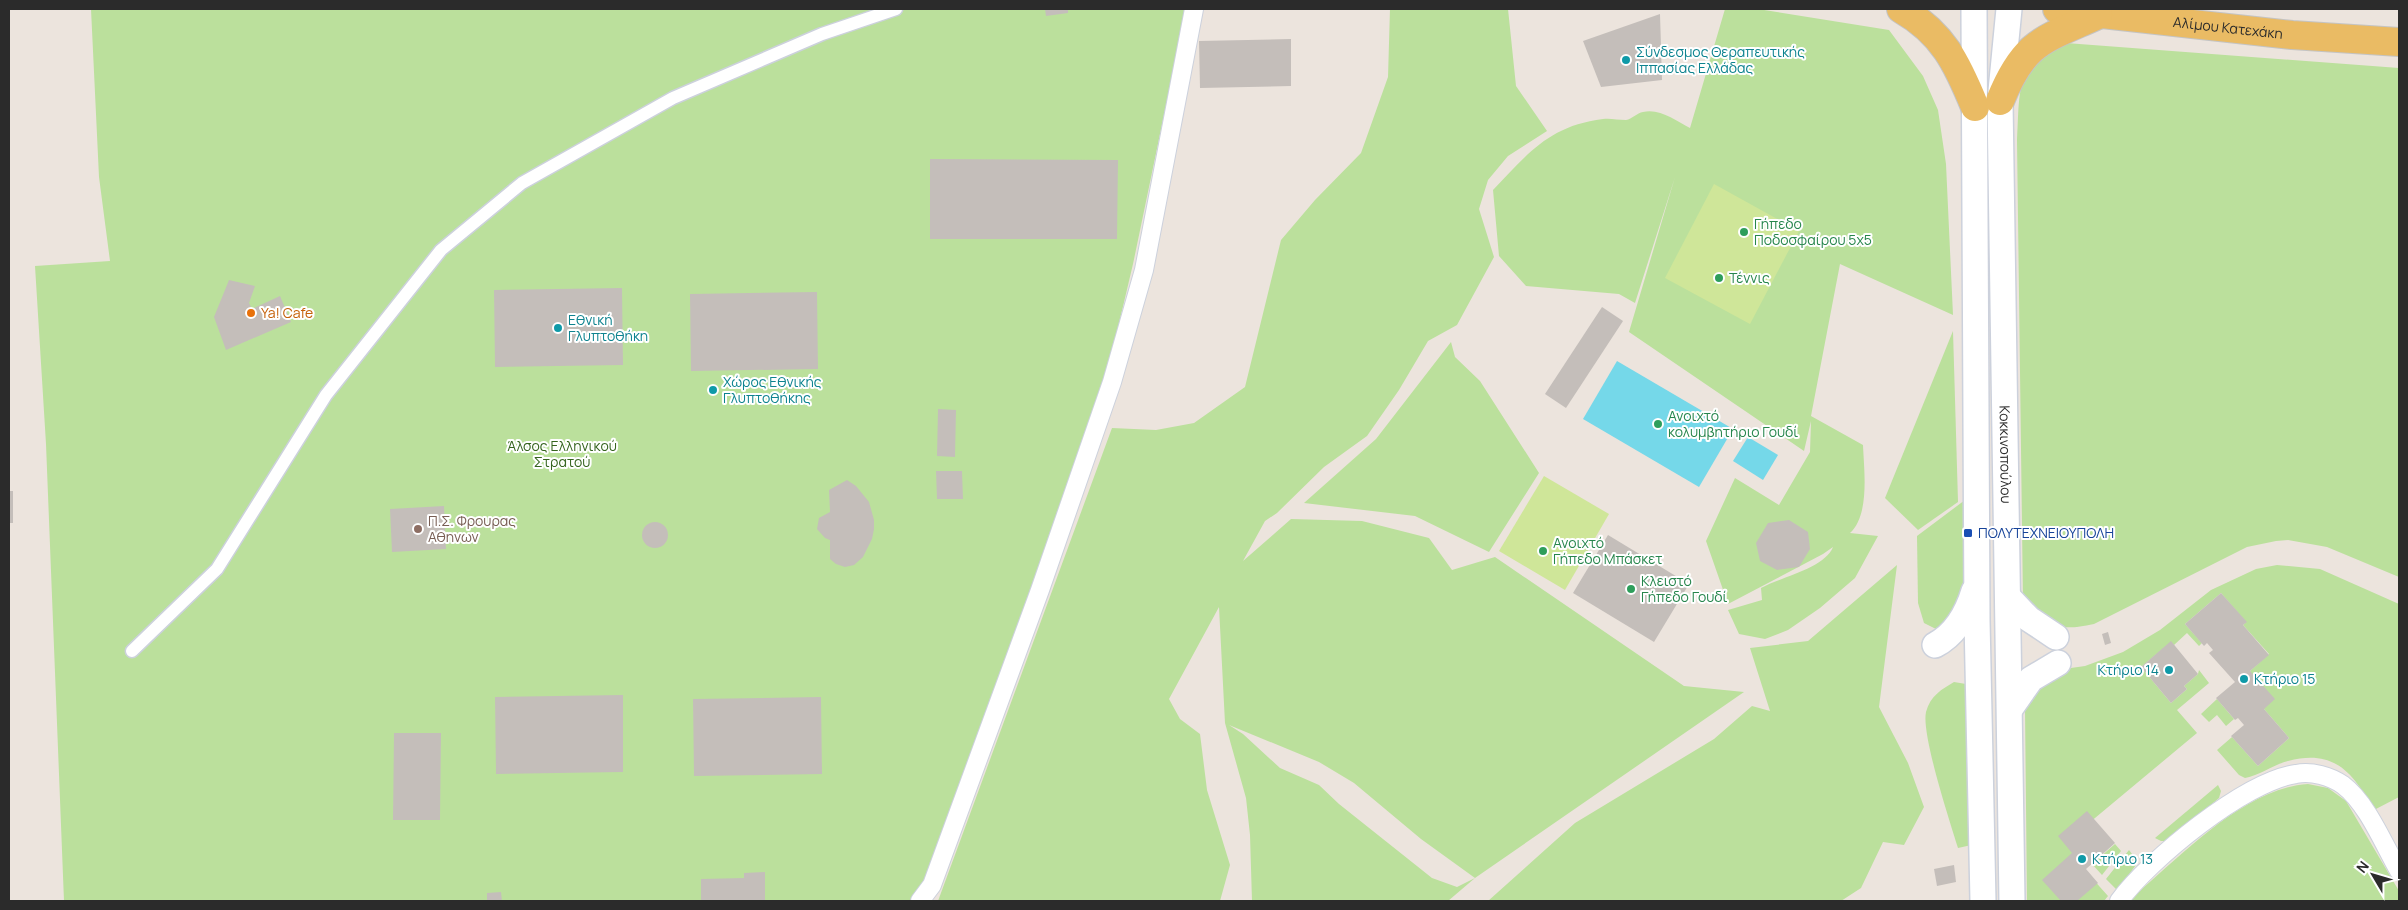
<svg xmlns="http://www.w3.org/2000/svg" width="2408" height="910" viewBox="0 0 2408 910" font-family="Manrope,sans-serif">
<rect width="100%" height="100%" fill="#ece4dd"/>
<g fill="#bbe09c" fill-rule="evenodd">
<polygon points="91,9 1186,9 1133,264 1103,391 926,881 913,901 64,901 46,444 35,266 110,261 99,177"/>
<path d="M 1390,9 L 1508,9 L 1516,86 L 1547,131 L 1508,156 L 1488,180 L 1479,209 L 1494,257 L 1457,325 L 1428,341 L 1399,390 L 1367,436 L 1324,467 L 1277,513 L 1265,521 L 1243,561 L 1291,519 L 1362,521 L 1429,538 L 1452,570 L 1495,557 L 1684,686 L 1744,692 L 1475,878 L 1448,901 L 1252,901 L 1250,835 L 1246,798 L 1225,723 L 1219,607 L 1169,699 L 1180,719 L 1200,734 L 1207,790 L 1230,865 L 1220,901 L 938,901 L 1112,428 L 1156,430 L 1194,423 L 1245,387 L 1281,240 L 1315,200 L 1361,153 L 1388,77 ZM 1229,725 L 1319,762 L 1354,783 L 1421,839 L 1475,878 L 1457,887 L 1432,878 L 1339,804 L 1319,785 L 1280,768 L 1243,734 Z"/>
<path d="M 1725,9 L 1758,9 L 1889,30 L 1923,76 L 1938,110 L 1946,164 L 1953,315 L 1840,264 L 1811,416 L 1863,445 C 1864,470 1870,515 1850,533 L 1878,536 L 1855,578 L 1820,608 L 1788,630 L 1765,639 L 1739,634 L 1728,610 L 1762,600 L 1761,588 C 1781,577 1825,568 1833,547 L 1823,554 L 1728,604 L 1706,541 L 1735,478 L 1779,505 L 1810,452 L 1811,421 L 1804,451 L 1629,332 L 1675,177 L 1635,303 L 1619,294 L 1526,286 L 1499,256 L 1493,190 C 1528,154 1548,126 1603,119 C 1610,118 1618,120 1626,120 C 1632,119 1637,113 1643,112 C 1660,108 1676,121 1690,128 Z"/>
<path d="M 2066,43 L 2399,68 L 2399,577 L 2327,547 L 2288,540 L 2276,541 L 2247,547 L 2094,624 C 2056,632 2052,626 2023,603 L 2017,140 C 2020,92 2014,61 2066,43 Z"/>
<polygon points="1953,331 1958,502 1918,530 1885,498"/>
<polygon points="1451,342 1455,357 1480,381 1539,473 1489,552 1415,516 1304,503 1376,439"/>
<polygon points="1965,500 1968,585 1953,623 1936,629 1924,623 1918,603 1917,536"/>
<polygon points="1897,565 1879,707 1908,763 1924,807 1904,845 1883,842 1861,888 1841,901 1488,901 1575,823 1714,739 1752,706 1770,711 1750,648 1808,641"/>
<path d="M 2277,565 L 2320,569 L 2399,604 L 2399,797 L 2374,810 C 2354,775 2336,748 2288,761 C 2273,765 2260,775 2245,778 L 2239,775 L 2217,750 L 2232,737 L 2258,766 L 2289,738 L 2264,709 L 2250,671 L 2269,654 L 2243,625 L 2246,622 L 2221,593 L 2185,624 L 2202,643 L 2199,646 L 2187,633 L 2174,645 L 2171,642 L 2141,667 L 2171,703 L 2187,689 L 2184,686 L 2198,674 L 2199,670 L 2209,683 L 2177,710 L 2197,733 L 2089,823 L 2083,868 L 2108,896 L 2104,901 L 2027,901 L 2025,709 L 2028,695 L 2057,670 L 2085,666 L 2123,652 L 2160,630 L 2211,590 L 2256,569 Z"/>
<path d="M 1954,682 L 1966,684 L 1976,844 L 1958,848 C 1950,822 1921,734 1926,712 C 1930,696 1942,689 1954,682 Z"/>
<polygon points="2217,699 2234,719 2226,726 2217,715 2209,722 2201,714"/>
<path d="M 2308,784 L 2328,788 L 2346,801 L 2399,891 L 2399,901 L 2131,901 L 2143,888 C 2187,850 2247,788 2308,784 Z"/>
<polygon points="2218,785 2221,791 2219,798 2168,841 2161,841 2155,838"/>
<polygon points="2115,844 2121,851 2102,875 2092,864"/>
<polygon points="2129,850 2135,858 2133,861 2136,865 2117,890 2106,879"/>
</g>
<g fill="#cfe699">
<polygon points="1714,184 1799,231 1750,324 1665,278"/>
<polygon points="1544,476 1609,514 1565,590 1499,551"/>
</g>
<g fill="#75d8e9">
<polygon points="1617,361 1733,429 1699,487 1583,419"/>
<polygon points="1748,437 1778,455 1763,480 1733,461"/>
</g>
<g fill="#c4beba">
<polygon points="1045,9 1068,9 1068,13 1046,16"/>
<polygon points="1660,14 1662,80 1601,87 1583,41"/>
<polygon points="1291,39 1291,86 1200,88 1199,41"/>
<polygon points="930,159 1118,160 1117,239 930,239"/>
<polygon points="229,280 255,286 249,303 252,309 280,296 291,322 226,350 214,317"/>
<polygon points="622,288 623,365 495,367 494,290"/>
<polygon points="817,292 818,369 691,371 690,294"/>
<polygon points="1602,307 1623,321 1566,408 1545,394"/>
<polygon points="938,409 956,410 955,457 937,456"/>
<polygon points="936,471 962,471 963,499 937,499"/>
<polygon points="847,480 856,486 869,502 874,520 874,529 872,539 863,557 854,565 845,567 836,564 830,559 830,540 825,538 817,529 819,518 830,512 829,490"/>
<rect x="9" y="491" width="4" height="32"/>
<polygon points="444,506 446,549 392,552 390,509"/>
<polygon points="1789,520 1808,532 1810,549 1799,567 1777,570 1760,561 1756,543 1768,523"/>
<circle cx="655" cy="535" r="13"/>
<polygon points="1608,535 1689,584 1654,642 1573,593"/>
<polygon points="2221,593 2247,622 2243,625 2269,655 2250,671 2275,699 2264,709 2289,738 2258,766 2231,736 2244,725 2238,718 2235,720 2216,698 2235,682 2209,653 2213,650 2207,643 2204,646 2185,624"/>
<polygon points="2108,632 2111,643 2105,645 2102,634"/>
<polygon points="2171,641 2198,674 2184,686 2187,689 2171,703 2141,667"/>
<polygon points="623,695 623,772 496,774 495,697"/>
<polygon points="821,697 822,774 694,776 693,699"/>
<polygon points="394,733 441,733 440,820 393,820"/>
<polygon points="2087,811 2115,843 2086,869 2098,883 2077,901 2061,901 2042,880 2072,853 2058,836"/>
<polygon points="1954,865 1956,882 1937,886 1934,869"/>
<polygon points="765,872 765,901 701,901 701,879 744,878 744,873"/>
<polygon points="501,892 502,901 487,901 487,893"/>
</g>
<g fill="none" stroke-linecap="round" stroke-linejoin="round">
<defs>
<polyline id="pedestrian" points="132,651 217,569 326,395 441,250 522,183 673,98 822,34 896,9"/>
<g id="minor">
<polyline points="920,901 932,885 1040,590 1112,382 1144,270 1194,9"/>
<path d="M 2119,901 C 2149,860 2245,781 2296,774 C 2312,771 2330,776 2343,785 C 2367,803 2384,845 2399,871"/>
</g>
<g id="secondary">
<polyline points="1974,9 1977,620 1983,901"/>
<path id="s1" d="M 2009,9 L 2000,101 L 2012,901"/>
<polyline points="2008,597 2029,619 2056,637"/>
<path d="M 1935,645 C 1956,634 1967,614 1974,591"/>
<polyline points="2010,709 2031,679 2058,663"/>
</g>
<g id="primary">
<path d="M 1901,9 C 1943,33 1957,63 1975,107"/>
<path id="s2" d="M 2057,9 L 2292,35 L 2399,42"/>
<path d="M 2000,101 C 2024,41 2043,40 2098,15"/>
</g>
</defs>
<use href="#pedestrian" stroke="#ccd1dc" stroke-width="15"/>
<use href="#minor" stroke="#ccd1dc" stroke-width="20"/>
<use href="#secondary" stroke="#ccd1dc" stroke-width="28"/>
<use href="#primary" stroke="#c4c4c4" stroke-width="30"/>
<use href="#pedestrian" stroke="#fff" stroke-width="12"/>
<use href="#minor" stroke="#fff" stroke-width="18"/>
<use href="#secondary" stroke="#fff" stroke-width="25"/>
<use href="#primary" stroke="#eabb64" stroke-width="28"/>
</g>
<g fill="#0f9aa8" stroke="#fff" stroke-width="2">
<circle cx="1626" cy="60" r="5"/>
<circle cx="558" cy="328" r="5"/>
<circle cx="713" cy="390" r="5"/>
<circle cx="2169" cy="670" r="5"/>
<circle cx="2244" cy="679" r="5"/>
<circle cx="2082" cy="859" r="5"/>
</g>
<g fill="#2e9e5b" stroke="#fff" stroke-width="2">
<circle cx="1744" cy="232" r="5"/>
<circle cx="1719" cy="278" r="5"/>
<circle cx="1658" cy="424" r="5"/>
<circle cx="1543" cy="551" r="5"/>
<circle cx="1631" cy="589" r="5"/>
</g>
<circle fill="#e8710a" stroke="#fff" stroke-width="2" cx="251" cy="313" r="5"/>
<circle fill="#8d6e63" stroke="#fff" stroke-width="2" cx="418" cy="529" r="5"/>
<rect fill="#1a4fb4" stroke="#fff" stroke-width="2" x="1963" y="528" width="10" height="10" rx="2.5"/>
<g text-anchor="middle" stroke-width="4" stroke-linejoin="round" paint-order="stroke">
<g font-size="14" fill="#2b2b2b" stroke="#fff">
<text dy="5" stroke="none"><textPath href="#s2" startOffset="172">Αλίμου Κατεχάκη</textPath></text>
<text dy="5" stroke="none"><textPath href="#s1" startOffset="446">Κοκκινοπούλου</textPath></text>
</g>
<g font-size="14" fill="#0d838f" stroke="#fff" text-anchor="start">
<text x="1636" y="57">Σύνδεσμος Θεραπευτικής<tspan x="1636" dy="16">Ιππασίας Ελλάδας</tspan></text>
<text x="568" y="325">Εθνική<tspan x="568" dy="16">Γλυπτοθήκη</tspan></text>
<text x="723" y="387">Χώρος Εθνικής<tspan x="723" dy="16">Γλυπτοθήκης</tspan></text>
<text x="2159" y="675" text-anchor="end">Κτήριο 14</text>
<text x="2254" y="684">Κτήριο 15</text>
<text x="2092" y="864">Κτήριο 13</text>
</g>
<g font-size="14" fill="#27864d" stroke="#fff" text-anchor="start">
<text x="1754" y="229">Γήπεδο<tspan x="1754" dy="16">Ποδοσφαίρου 5χ5</tspan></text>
<text x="1729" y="283">Τέννις</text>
<text x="1668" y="421">Ανοιχτό<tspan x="1668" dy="16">κολυμβητήριο Γουδί</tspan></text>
<text x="1553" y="548">Ανοιχτό<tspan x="1553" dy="16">Γήπεδο Μπάσκετ</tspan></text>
<text x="1641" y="586">Κλειστό<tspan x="1641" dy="16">Γήπεδο Γουδί</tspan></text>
</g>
<g font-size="14" fill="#c56008" stroke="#fff" text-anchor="start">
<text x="261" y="318">Ya! Cafe</text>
</g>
<g font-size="14" fill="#35641e" stroke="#fff">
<text x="562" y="451">Άλσος Ελληνικού<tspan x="562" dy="16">Στρατού</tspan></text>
</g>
<g font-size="14" fill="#785e54" stroke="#fff" text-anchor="start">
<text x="428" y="526">Π.Σ. Φρουρας<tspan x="428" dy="16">Αθηνων</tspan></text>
</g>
<g font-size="14" fill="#164399" stroke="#fff" text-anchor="start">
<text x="1978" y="538">ΠΟΛΥΤΕΧΝΕΙΟΥΠΟΛΗ</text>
</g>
</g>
<rect width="2408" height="910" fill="none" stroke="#2b2b2b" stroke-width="20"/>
<g transform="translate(2373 875) rotate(308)" stroke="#ffffff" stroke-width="4" paint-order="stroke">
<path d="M0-4L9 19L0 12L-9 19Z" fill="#2b2b2b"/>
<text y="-8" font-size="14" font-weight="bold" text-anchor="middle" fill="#2b2b2b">N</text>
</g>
</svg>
